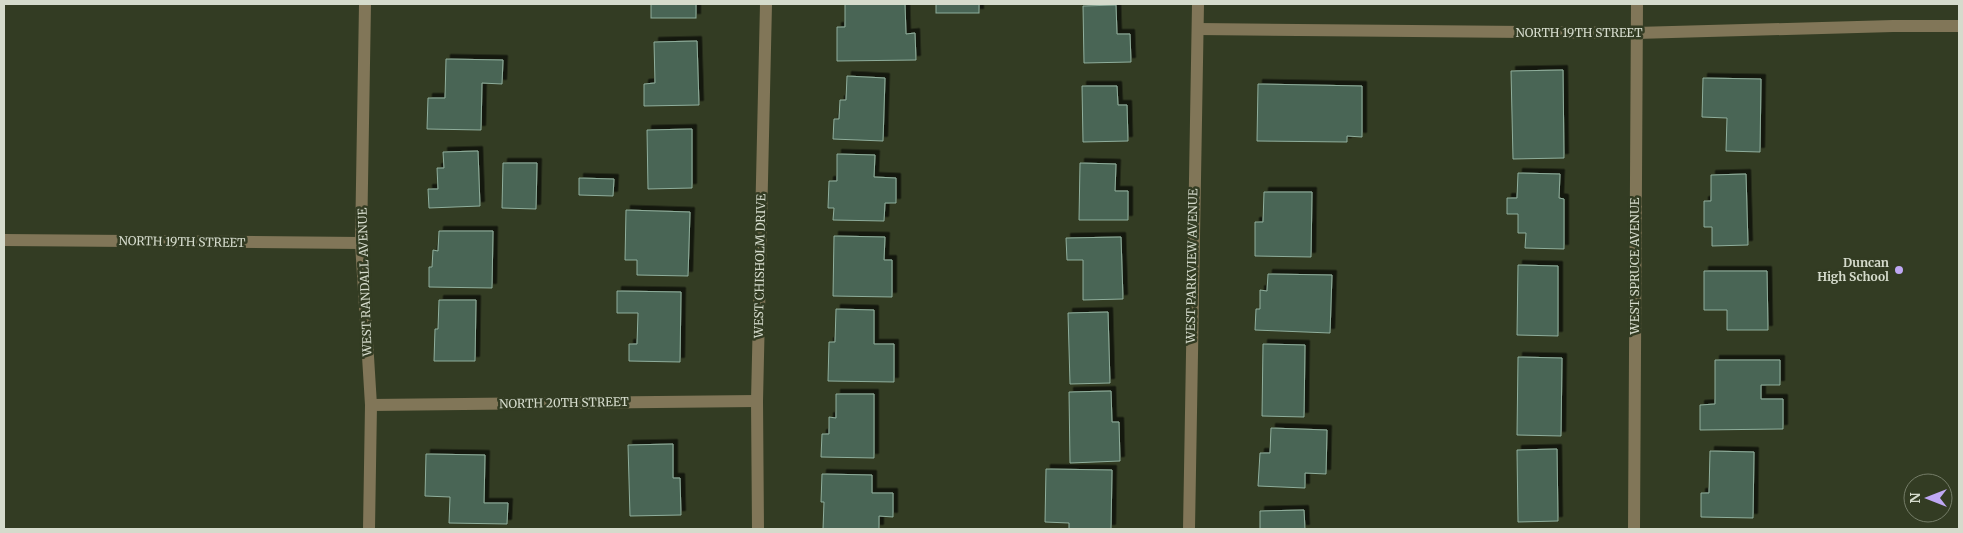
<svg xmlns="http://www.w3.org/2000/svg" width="1963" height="533" viewBox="0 0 1963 533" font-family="Merriweather,serif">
<defs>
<filter id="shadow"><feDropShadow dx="4.5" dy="-4.5" stdDeviation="0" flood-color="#0009"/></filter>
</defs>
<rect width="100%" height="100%" fill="#333c23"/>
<g fill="#496555" stroke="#8fae9c" filter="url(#shadow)">
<rect x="651" y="4" width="45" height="14"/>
<polygon points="845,4 905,4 906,34 915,33 916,60 837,61 837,27 845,27"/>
<rect x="936" y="4" width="43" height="9"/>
<polygon points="1116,5 1117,34 1130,34 1131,62 1084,63 1083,6"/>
<polygon points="697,41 699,105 644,106 644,84 655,83 654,42"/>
<polygon points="446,59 503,60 502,84 482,83 481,130 427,129 428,98 445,98"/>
<polygon points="1563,70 1564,158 1513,159 1511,71"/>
<polygon points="847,76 885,78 883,141 833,139 834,119 839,119 840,100 846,100"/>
<polygon points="1703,78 1761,79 1760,152 1726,151 1727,118 1702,117"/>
<polygon points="1258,84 1362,86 1362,137 1347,136 1347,142 1257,141"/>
<polygon points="1082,86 1117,86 1118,105 1127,105 1128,141 1083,142"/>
<polygon points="692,129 692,188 648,189 647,130"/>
<polygon points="478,151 480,206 429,208 428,189 438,189 437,168 444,168 443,152"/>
<polygon points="837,154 875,155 874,177 896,178 896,203 885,203 884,221 833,220 834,208 828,208 829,181 837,181"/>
<polygon points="503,163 537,163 536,209 502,208"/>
<polygon points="1080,163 1116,164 1115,191 1128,191 1128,220 1079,220"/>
<polygon points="1518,173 1560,174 1559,198 1564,199 1564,249 1525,248 1526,233 1518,233 1518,214 1507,214 1507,198 1517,198"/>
<polygon points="1746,174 1748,245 1712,246 1712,227 1704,227 1704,201 1711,201 1711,175"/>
<polygon points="579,178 614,179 613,196 579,195"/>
<polygon points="1264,192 1312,192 1311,257 1255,256 1255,222 1263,222"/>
<polygon points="626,210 690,212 688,276 637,275 637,260 625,260"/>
<polygon points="439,231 493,231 492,288 429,287 429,267 432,267 433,250 438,251"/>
<polygon points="834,236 885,237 884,260 892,260 892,297 833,296"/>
<polygon points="1121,237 1123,299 1083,300 1083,260 1067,260 1066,238"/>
<polygon points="1518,265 1558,266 1558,336 1517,335"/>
<polygon points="1704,271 1767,271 1768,330 1727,330 1727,310 1704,310"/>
<polygon points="1268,274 1332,275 1330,333 1255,330 1256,309 1260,309 1260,290 1267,291"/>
<polygon points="617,291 681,292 680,362 629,361 629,344 637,344 638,313 617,313"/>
<polygon points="439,300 476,300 475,361 434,361 435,329 438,329"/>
<polygon points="836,309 874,310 874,344 894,344 894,382 828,381 829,342 835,342"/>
<polygon points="1108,312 1110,383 1070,384 1068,313"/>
<polygon points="1263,344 1305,345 1304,417 1262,416"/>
<polygon points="1518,357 1562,358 1561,436 1517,435"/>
<polygon points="1715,360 1780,360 1780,385 1761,385 1761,399 1783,399 1783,429 1700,430 1700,405 1715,404"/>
<polygon points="1111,391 1112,422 1119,422 1120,461 1070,463 1069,392"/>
<polygon points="836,394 874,394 874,458 821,457 822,434 829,434 829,417 836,418"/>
<polygon points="1271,428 1327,430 1326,474 1305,473 1305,488 1258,486 1260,453 1270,453"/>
<polygon points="673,444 673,478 680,478 681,515 630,516 628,445"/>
<polygon points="1557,449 1558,521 1518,522 1517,450"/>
<polygon points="1710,451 1754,452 1753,518 1701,517 1701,493 1709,493"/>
<polygon points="426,454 485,455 484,503 508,503 507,524 449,523 450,497 425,496"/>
<polygon points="1046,469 1112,470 1111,529 1069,529 1069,523 1045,522"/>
<polygon points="822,474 872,475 872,493 893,493 893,517 879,516 879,529 823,529 824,502 821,502"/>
<polygon points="1304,510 1305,529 1260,529 1260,511"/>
</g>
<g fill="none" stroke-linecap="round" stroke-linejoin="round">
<g stroke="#817658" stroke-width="12">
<polyline points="365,4 361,243 371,405 369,529"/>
<polyline points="1198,29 1636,33 1893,26 1959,26"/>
<polyline points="4,240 361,243"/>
<polyline points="371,405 757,401"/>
<polyline points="758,529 757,401 766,4"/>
<polyline points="1189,529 1198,4"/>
<polyline points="1634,529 1637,4"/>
</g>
</g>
<circle fill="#bfa8f4" stroke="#333c23" stroke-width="2" cx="1899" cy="270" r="5"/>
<g text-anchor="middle" stroke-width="5" stroke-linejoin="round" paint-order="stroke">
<g font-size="12" fill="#d5dbcc" stroke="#333c23">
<text x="1579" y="37">NORTH 19TH STREET</text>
<text transform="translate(182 242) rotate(1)" y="4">NORTH 19TH STREET</text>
<text transform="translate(760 266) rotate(-89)" y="4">WEST CHISHOLM DRIVE</text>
<text transform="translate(1192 266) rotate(-89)" y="4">WEST PARKVIEW AVENUE</text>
<text transform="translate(1635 266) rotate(-90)" y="4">WEST SPRUCE AVENUE</text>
<text transform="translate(365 282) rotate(-92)" y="4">WEST RANDALL AVENUE</text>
<text transform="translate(564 403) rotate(-1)" y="4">NORTH 20TH STREET</text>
</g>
<g font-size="12" font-weight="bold" fill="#d5dbcc" stroke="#333c23" text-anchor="end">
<text x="1889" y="267">Duncan<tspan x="1889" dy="14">High School</tspan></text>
</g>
</g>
<rect width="1963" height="533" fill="none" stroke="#d5dbcc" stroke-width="10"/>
<g transform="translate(1928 498) rotate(270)"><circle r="24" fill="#333c23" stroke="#747c67"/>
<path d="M0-4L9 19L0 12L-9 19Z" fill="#bfa8f4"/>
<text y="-8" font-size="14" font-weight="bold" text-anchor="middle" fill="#d5dbcc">N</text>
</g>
</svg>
